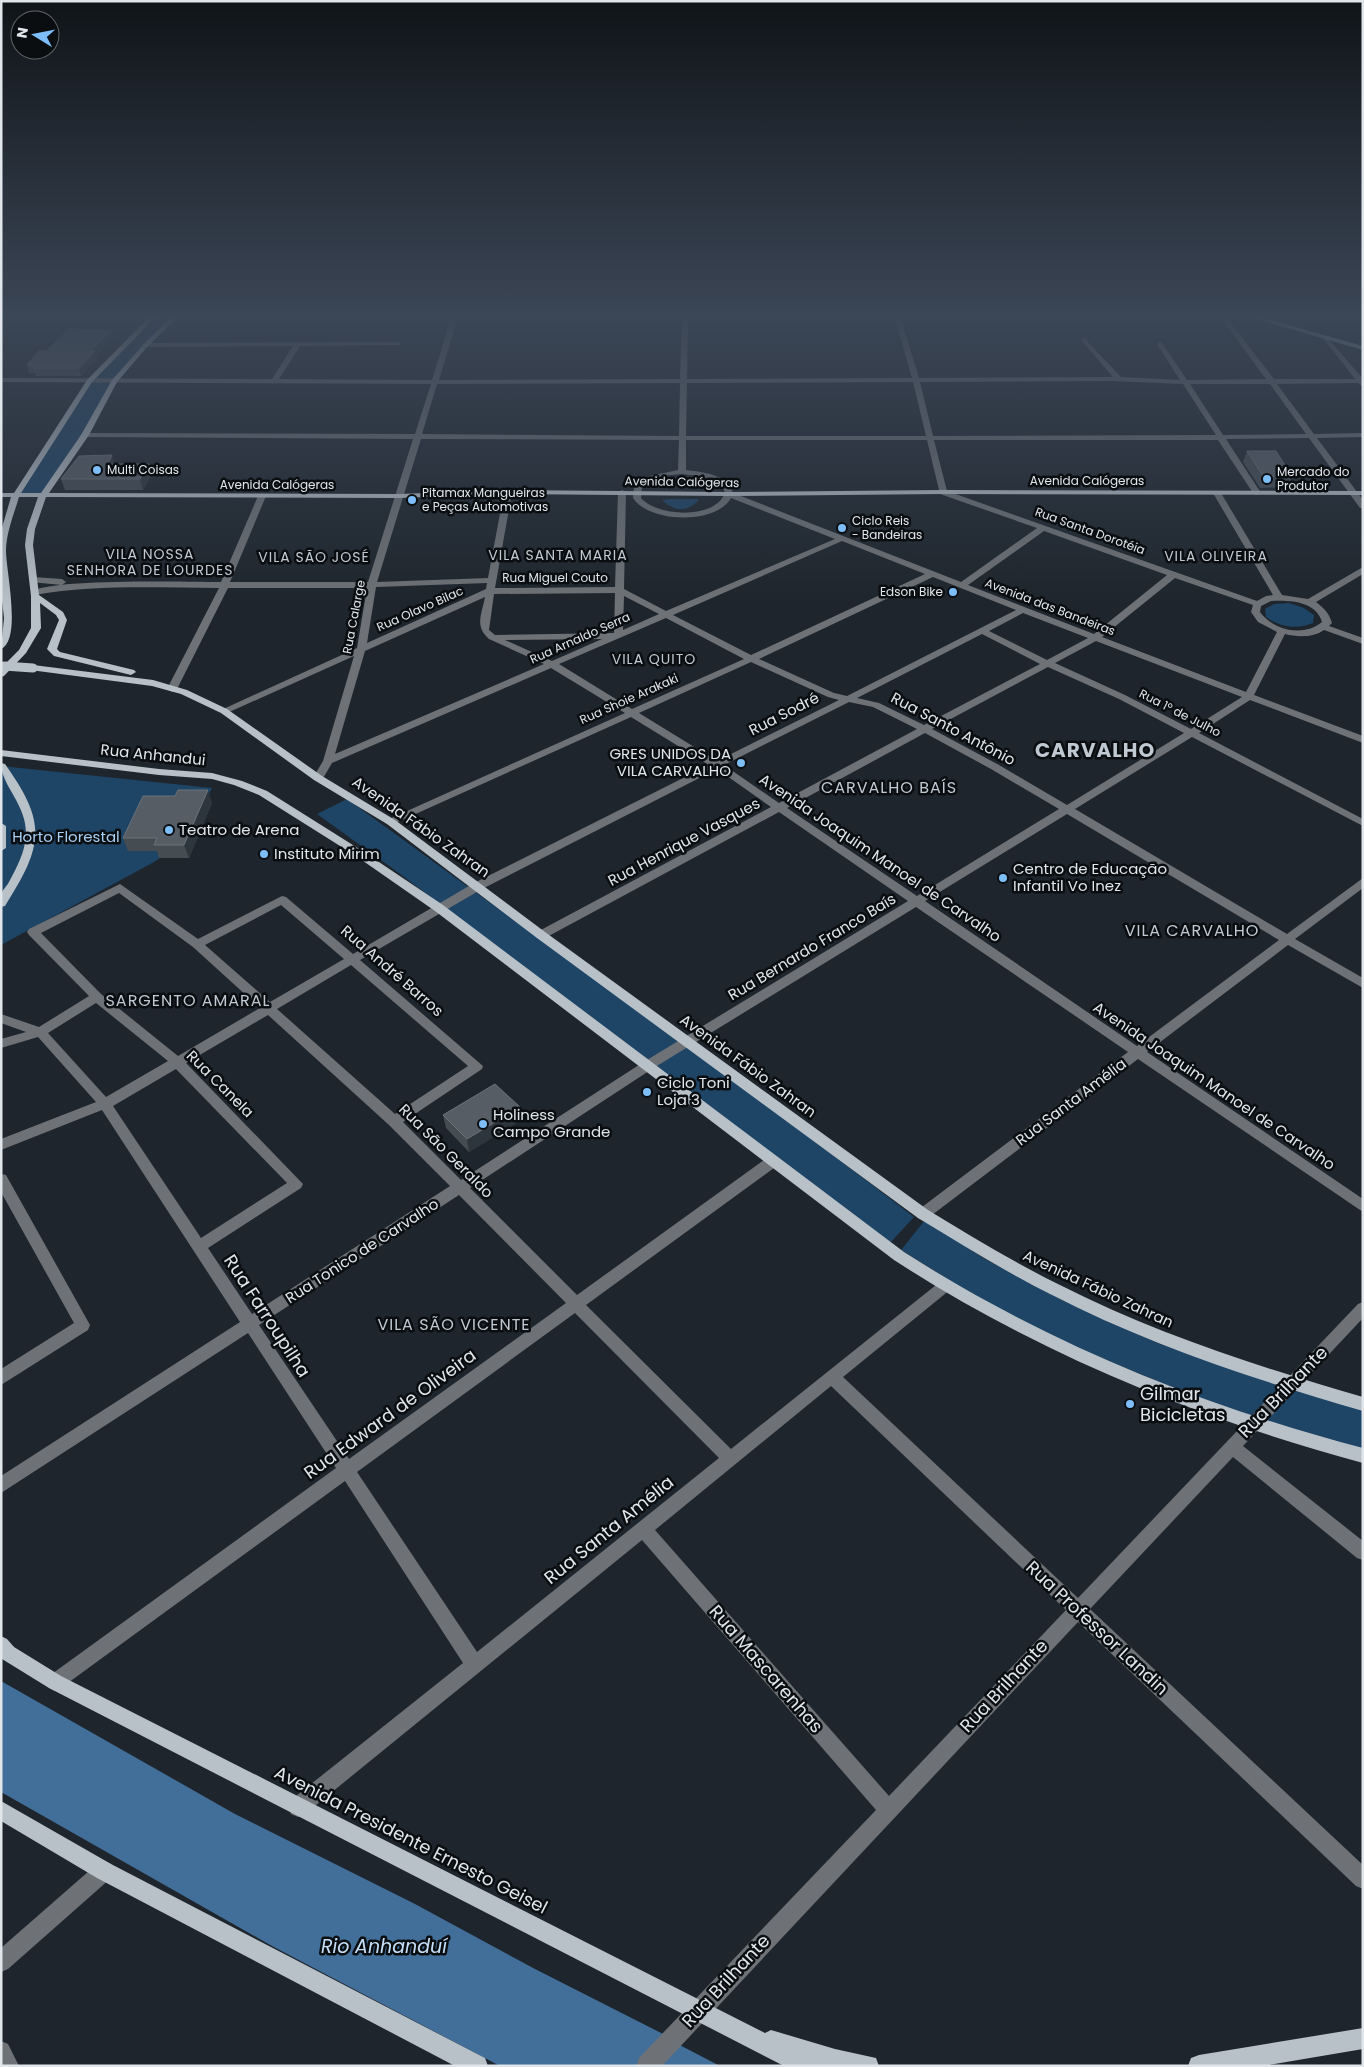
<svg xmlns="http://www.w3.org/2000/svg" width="1364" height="2067" viewBox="0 0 1364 2067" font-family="Poppins,sans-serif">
<rect width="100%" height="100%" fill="#1e252c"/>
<g fill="#1e4466">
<polygon points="154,316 176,316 121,372 85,435 43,495 16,495 89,381"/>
<path d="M 669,499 L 698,499 L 698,501 C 685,513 674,511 662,500 Z"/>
<path d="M 1289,603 L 1304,608 L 1314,615 L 1313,623 C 1295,630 1281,627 1266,617 L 1265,609 L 1274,604 Z"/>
<polygon points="1,766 212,788 188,840 154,862 1,945"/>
<path d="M 347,799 C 537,937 728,1074 914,1217 L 890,1243 L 396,871 L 317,814 Z"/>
<polygon points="925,1220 983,1258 1064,1301 1160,1344 1363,1408 1363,1452 1254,1421 1053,1338 967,1291 901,1250"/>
</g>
<g fill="#426f99">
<polygon points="1,1681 235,1814 415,1904 535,1969 669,2037 645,2066 500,2066 272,1946 1,1792"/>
<polygon points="670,2040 720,2066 648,2066"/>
</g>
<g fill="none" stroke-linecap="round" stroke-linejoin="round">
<g fill="#6e7276" fill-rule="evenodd">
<path d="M 1,316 L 1363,316 L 1363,318 L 1227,318 L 1274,379 L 1355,379 L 1323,338 L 1326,336 L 1363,379 L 1363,387 L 1358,383 L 1277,384 L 1314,434 L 1363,433 L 1363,437 L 1317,438 L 1363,500 L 1363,508 L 1360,508 L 1309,438 L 1226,439 L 1261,493 L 1257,495 L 1253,493 L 1218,440 L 934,440 L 947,491 L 1257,601 L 1266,596 L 1273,595 L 1213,493 L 1214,491 L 1221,493 L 1282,595 L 1308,599 L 1363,567 L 1363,574 L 1316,602 C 1324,608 1329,613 1332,623 L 1329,626 L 1363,638 L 1363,644 L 1324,630 C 1313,638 1297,637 1285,634 L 1254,695 L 1363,736 L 1363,743 L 1250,700 L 1199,733 L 1363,819 L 1363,826 L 1192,737 L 1075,809 L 1287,934 L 1363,878 L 1363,888 L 1295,939 L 1363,978 L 1363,988 L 1288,945 L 1147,1052 L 1363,1199 L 1363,1212 L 1138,1059 L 928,1218 L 923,1220 L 918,1218 L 916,1214 L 918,1210 L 1128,1052 L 916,907 L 652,1069 L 470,1188 L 577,1295 L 768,1157 L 773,1156 L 778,1157 L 780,1161 L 778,1165 L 586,1305 L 731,1449 L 941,1281 L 946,1279 L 951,1281 L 953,1285 L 951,1289 L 843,1377 L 1078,1598 L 1358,1304 L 1363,1302 L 1363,1318 L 1243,1446 L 1363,1541 L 1363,1560 L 1357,1558 L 1233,1457 L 1090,1609 L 1363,1865 L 1363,1889 L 1356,1886 L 1078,1622 L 662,2066 L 636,2066 L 639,2058 L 876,1810 L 642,1540 L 305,1814 L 298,1817 L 291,1814 L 288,1807 L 291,1800 L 463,1663 L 345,1481 L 61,1688 L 55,1691 L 49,1688 L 46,1682 L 49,1676 L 336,1468 L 248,1333 L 1,1493 L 1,1476 L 240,1322 L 102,1110 L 1,1150 L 1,1139 L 96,1102 L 38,1037 L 1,1048 L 1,1039 L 26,1032 L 1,1023 L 1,1014 L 39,1027 L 89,996 L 29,935 L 27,932 L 29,929 L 120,884 L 198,939 L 282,896 L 286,897 L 353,954 L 474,883 L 709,765 L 631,717 L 391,825 L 387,824 L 386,822 L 387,820 L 625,713 L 551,668 L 332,763 L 322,780 L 318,781 L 313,778 L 323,761 L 354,656 L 227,713 L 224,714 L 219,711 L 357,648 L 367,588 L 228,588 L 177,689 L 172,692 L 167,689 L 219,588 C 158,588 96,584 35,595 L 31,592 C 49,578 190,582 221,582 L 258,496 L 262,494 L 266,496 L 230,582 L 368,582 L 413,439 L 85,437 L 81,435 L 85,433 L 415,434 L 431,384 L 1,382 L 1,378 L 272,379 L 293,346 L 146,347 L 143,345 L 146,343 L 398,342 L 400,343 L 400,345 L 300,346 L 279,379 L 432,380 L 450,321 L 1,319 ZM 1221,318 L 1266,379 L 1187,380 L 1162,343 L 1160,342 L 1157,344 L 1180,380 L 1121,377 L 1084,338 L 1082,339 L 1082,341 L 1113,377 L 919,378 L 901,319 ZM 895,319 L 912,378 L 687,379 L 688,320 ZM 682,320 L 680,379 L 439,380 L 457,321 ZM 1112,381 L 1183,384 L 1216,435 L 933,436 L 920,382 ZM 913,382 L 926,436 L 686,436 L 687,383 ZM 680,383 L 679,436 L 422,434 L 437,384 ZM 1190,384 L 1270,384 L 1306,434 L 1223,435 ZM 421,439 L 679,440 L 678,470 L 645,477 L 634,488 L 633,498 C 649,523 716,525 731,498 L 835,539 L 666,611 L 624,589 L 626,492 L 622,490 L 618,492 L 615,587 L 495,588 L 512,492 L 508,490 L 504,492 L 488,578 L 377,582 ZM 686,440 L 927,440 L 940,494 L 1037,528 L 961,582 L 733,493 C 728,474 702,472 686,470 ZM 682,474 C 696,476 719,477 725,492 C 717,520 657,517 641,498 L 642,488 C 651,476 668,475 682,474 ZM 1044,531 L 1167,575 L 1094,634 L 968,585 ZM 842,541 L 925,574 L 751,655 L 673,615 ZM 933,577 L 1016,610 L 847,696 L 834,693 L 759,659 ZM 1175,578 L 1253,605 L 1251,612 L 1258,622 L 1277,632 L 1246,692 L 1102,637 ZM 487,583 L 486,589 L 367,643 L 376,587 ZM 615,593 L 614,633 L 495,635 L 489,630 L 494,594 ZM 624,596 L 659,614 L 623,630 ZM 485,597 C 482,614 474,626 489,639 L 544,664 L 335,754 L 365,651 ZM 1271,601 C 1290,600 1316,601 1322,622 C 1304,637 1274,631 1260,612 L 1261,606 ZM 1023,613 L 1088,638 L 1047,660 L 989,631 ZM 666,618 L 744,659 L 632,709 L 559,664 ZM 982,634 L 1040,664 L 924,725 L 879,703 L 857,698 ZM 602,639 L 552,661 L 505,640 ZM 1096,641 L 1242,697 L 1191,729 L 1125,695 L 1055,663 ZM 751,662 L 828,697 L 839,700 L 717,761 L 639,713 ZM 1048,667 L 1119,699 L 1184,733 L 1067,805 L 999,765 L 932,729 ZM 849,702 L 873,707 L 917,729 L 779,803 L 724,765 ZM 925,733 L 991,769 L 1059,809 L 917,896 L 787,808 ZM 717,769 L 771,807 L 537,932 L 535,935 L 537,938 L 545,938 L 779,812 L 908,901 L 642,1063 L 461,1180 L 403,1122 L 482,1069 L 483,1066 L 360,960 L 482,889 ZM 1067,814 L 1279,940 L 1137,1046 L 925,901 ZM 119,893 L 193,947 L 260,1008 L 178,1056 L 101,994 L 41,933 ZM 281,905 L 344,959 L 270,1002 L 205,945 ZM 351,965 L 468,1066 L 395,1114 L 277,1009 ZM 96,1003 L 168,1061 L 106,1097 L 48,1033 ZM 268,1015 L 389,1125 L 450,1186 L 252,1314 L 208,1248 L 301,1188 L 303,1184 L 186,1063 ZM 176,1069 L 287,1183 L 201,1238 L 113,1106 ZM 459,1195 L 566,1303 L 349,1459 L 259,1325 ZM 575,1313 L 719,1458 L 477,1652 L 357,1472 ZM 831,1386 L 1066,1610 L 889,1796 L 655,1530 Z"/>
<polygon points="33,577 62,579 66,582 62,585 30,582 30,578"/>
<polygon points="1,1174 6,1175 90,1325 88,1330 1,1385 1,1369 74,1323 1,1192"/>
<polygon points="104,1861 111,1864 114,1871 111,1878 8,1969 1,1972 1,1948 97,1864"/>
<polygon points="1,2041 8,2044 19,2066 1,2066"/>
</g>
<g fill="#b9c1c8" fill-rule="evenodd">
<path d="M 150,316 L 157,316 L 92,382 L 21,493 L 41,493 L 81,435 L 112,380 L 144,344 L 172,316 L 179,316 L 148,346 L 117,382 L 89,435 L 49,493 L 399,494 L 508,490 L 729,492 L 943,490 L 1363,491 L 1363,495 L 943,494 L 729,496 L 508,494 L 399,498 L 46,497 L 35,529 L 33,545 L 39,595 L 63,612 L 67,620 L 57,649 L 60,652 L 134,670 L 136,672 L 131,675 L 54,656 L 47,649 L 59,620 L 56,615 L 40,603 L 41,628 L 26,653 L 4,676 L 1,677 L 1,668 L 19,650 L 31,628 L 31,596 L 25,545 L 27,529 L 38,497 L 19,497 C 14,514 6,533 6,551 C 6,570 22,640 1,649 L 4,618 L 1,591 L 1,531 L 11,497 L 1,497 L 1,493 L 14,493 L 87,380 Z"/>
<polygon points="1246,316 1257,316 1363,346 1363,350"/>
<path d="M 33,665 L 153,680 L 187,690 L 227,709 L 322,776 L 395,820 L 545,932 L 928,1210 C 971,1236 1015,1263 1060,1285 C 1156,1334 1260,1367 1363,1397 L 1363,1411 C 1256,1380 1149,1345 1050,1294 C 1004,1271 961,1244 918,1218 L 537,938 L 387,824 L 314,780 L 221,713 L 181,694 L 152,686 L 30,670 L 28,668 Z"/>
<path d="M 1,750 L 159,769 L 212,773 L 242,781 L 267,791 L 364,852 L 443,905 L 904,1252 C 1046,1343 1200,1405 1363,1448 L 1363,1463 C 1197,1418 1039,1354 894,1260 L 435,911 L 356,856 L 259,795 L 234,785 L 212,779 L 159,775 L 1,756 Z"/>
<path d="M 1,763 L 5,764 C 47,823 44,845 5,906 L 1,907 C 1,903 1,899 1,895 C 2,890 7,886 9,882 C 17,867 25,852 26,835 C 27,804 1,786 1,763 Z"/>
<polygon points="1,823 6,826 6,848 1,851"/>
<polygon points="1,1636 7,1639 14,1647 61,1676 765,2033 771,2030 835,2049 876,2058 879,2066 784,2066 49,1688 2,1659"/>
<polygon points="1,1801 111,1864 485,2058 488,2066 455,2066 97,1878 1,1821"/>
<polygon points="1363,2028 1363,2049 1263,2066 1188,2066 1191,2058 1199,2055"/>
</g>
<polyline stroke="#b9c1c8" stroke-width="9" points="4,666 33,668"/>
</g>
<g fill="#454d53">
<polygon points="111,331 113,339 96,355 97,359 81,376 36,376 35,373 29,373 27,365 46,351"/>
<polygon points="1247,451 1292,476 1288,487 1260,488 1243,462"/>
<polygon points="115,464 149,464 152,474 143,490 65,490 61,479"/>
<polygon points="212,803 189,858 159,858 157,851 128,851 123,838"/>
<polygon points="443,1115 521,1120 469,1152 446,1128"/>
</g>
<g fill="#2e363d">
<polygon points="111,331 113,339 96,355 97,359 81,376 79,368 90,351"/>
<polygon points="112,455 115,466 108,464"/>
<polygon points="149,464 152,474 143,490 140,479"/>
<polygon points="208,790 212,803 189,858 184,845"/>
<polygon points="520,1107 521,1120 469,1152 467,1139"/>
</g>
<g fill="#565d64" stroke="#6b7279">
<polygon points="70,329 111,331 90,351 95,351 79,368 33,368 35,365 27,365 39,351 46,351"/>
<polygon points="1247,451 1276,451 1292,476 1263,476"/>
<polygon points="112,455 108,464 149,464 140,479 61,479 79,456"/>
<polygon points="178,790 208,790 184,845 154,845 157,838 123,838 143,796 175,796"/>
<polygon points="495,1084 520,1107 467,1139 443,1115"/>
</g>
<linearGradient id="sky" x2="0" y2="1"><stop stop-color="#101418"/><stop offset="0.52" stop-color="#3b4656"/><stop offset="1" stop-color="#3b4656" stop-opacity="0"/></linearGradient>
<rect width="1364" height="606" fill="url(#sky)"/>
<g fill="#7dbef9" stroke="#0b0e11" stroke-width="2">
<circle cx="97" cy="470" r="5"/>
<circle cx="1267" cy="479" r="5"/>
<circle cx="412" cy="500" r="5"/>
<circle cx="842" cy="528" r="5"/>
<circle cx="953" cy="592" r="5"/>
<circle cx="741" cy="763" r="5"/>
<circle cx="169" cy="830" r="5"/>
<circle cx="264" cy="854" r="5"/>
<circle cx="1003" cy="878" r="5"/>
<circle cx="647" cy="1092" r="5"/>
<circle cx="483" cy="1124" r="5"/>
<circle cx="1130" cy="1404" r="5"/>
</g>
<g text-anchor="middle" stroke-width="5" stroke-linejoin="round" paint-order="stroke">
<g font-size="12" fill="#e1e6eb" stroke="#0b0e11" text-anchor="start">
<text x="107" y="474">Multi Coisas</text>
<text x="1277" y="476">Mercado do<tspan x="1277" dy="14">Produtor</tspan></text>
<text x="422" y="497">Pitamax Mangueiras<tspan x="422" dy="14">e Peças Automotivas</tspan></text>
<text x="852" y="525">Ciclo Reis<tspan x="852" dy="14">- Bandeiras</tspan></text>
<text x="943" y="596" text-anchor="end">Edson Bike</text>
</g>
<g font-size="12" fill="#e1e6eb" stroke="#0b0e11">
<text x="1087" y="485">Avenida Calógeras</text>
<text transform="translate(682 482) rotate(1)" y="4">Avenida Calógeras</text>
<text x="277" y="489">Avenida Calógeras</text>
<text transform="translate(1090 531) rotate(20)" y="4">Rua Santa Dorotéia</text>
<text x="555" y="582">Rua Miguel Couto</text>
<text transform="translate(1050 607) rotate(21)" y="4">Avenida das Bandeiras</text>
<text transform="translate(420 609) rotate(-24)" y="4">Rua Olavo Bilac</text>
<text transform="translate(354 617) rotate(-79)" y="4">Rua Calarge</text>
<text transform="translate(580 638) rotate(-24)" y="4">Rua Arnaldo Serra</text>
<text transform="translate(629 699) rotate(-24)" y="4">Rua Shoie Arakaki</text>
<text transform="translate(1180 713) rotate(27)" y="4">Rua 1º de Julho</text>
</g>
<g font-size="14" letter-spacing="1" fill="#c0c9d2" stroke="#0b0e11">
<text x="150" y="559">VILA NOSSA<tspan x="150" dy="16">SENHORA DE LOURDES</tspan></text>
<text x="558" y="560">VILA SANTA MARIA</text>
<text x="1216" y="561">VILA OLIVEIRA</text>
<text x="314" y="562">VILA SÃO JOSÉ</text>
<text x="654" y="664">VILA QUITO</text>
</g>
<g font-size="15" fill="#e1e6eb" stroke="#0b0e11">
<text transform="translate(784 714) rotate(-27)" y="5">Rua Sodré</text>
<text transform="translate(953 729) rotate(28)" y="5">Rua Santo Antônio</text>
<text transform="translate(153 755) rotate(6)" y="5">Rua Anhandui</text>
<text transform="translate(421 827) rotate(35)" y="5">Avenida Fábio Zahran</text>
<text transform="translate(684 842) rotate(-28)" y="5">Rua Henrique Vasques</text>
<text transform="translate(880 858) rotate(34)" y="5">Avenida Joaquim Manoel de Carvalho</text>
<text transform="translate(812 947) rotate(-31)" y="5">Rua Bernardo Franco Baís</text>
<text transform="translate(392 971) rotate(41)" y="5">Rua André Barros</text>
<text transform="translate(748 1066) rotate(36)" y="5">Avenida Fábio Zahran</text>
<text transform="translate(220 1084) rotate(45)" y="5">Rua Canela</text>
<text transform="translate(1214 1086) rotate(34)" y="5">Avenida Joaquim Manoel de Carvalho</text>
<text transform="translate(1071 1102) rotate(-37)" y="5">Rua Santa Amélia</text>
<text transform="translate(446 1151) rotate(45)" y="5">Rua São Geraldo</text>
<text transform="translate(362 1251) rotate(-33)" y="5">Rua Tonico de Carvalho</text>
<text transform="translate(1098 1289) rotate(25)" y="5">Avenida Fábio Zahran</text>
</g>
<g font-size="15" fill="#e1e6eb" stroke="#0b0e11" text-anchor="start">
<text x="731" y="759" text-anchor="end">GRES UNIDOS DA<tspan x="731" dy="17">VILA CARVALHO</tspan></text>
<text x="179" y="835">Teatro de Arena</text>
<text x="274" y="859">Instituto Mirim</text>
<text x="1013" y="874">Centro de Educação<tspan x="1013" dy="17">Infantil Vo Inez</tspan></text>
<text x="657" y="1088">Ciclo Toni<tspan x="657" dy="17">Loja 3</tspan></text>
<text x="493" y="1120">Holiness<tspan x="493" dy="17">Campo Grande</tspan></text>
</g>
<g font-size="15" fill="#a7cef4" stroke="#0b0e11">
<text x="66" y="842">Horto Florestal</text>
</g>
<g font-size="16" letter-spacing="1" fill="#c0c9d2" stroke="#0b0e11">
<text x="889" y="793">CARVALHO BAÍS</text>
<text x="1192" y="936">VILA CARVALHO</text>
<text x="188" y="1006">SARGENTO AMARAL</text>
<text x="454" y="1330">VILA SÃO VICENTE</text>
</g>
<g font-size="18" fill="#e1e6eb" stroke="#0b0e11">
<text transform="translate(267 1316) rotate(57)" y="6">Rua Farroupilha</text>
<text transform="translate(1283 1392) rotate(-46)" y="6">Rua Brilhante</text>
<text transform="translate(390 1414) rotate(-36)" y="6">Rua Edward de Oliveira</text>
<text transform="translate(609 1530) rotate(-39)" y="6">Rua Santa Amélia</text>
<text transform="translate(1097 1628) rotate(43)" y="6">Rua Professor Landin</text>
<text transform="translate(766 1669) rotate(49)" y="6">Rua Mascarenhas</text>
<text transform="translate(1004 1686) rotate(-47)" y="6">Rua Brilhante</text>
<text transform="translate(411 1840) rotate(27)" y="6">Avenida Presidente Ernesto Geisel</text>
<text transform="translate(726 1981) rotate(-47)" y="6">Rua Brilhante</text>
</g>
<g font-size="18" fill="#e1e6eb" stroke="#0b0e11" text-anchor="start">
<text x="1140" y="1400">Gilmar<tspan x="1140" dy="21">Bicicletas</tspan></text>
</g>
<g font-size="19" font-style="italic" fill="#c5dff9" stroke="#0b0e11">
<text x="384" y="1953">Rio Anhanduí</text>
</g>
<g font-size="20" font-weight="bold" letter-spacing="1" fill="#c0c9d2" stroke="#0b0e11">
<text x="1095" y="757">CARVALHO</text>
</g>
</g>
<rect width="1364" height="2067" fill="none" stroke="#e1e6eb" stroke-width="5"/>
<g transform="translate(35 35) rotate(280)"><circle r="24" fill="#0b0e11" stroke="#616468"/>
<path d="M0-4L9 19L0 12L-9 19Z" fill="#7dbef9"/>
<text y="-8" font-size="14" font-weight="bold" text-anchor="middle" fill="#e1e6eb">N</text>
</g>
</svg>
